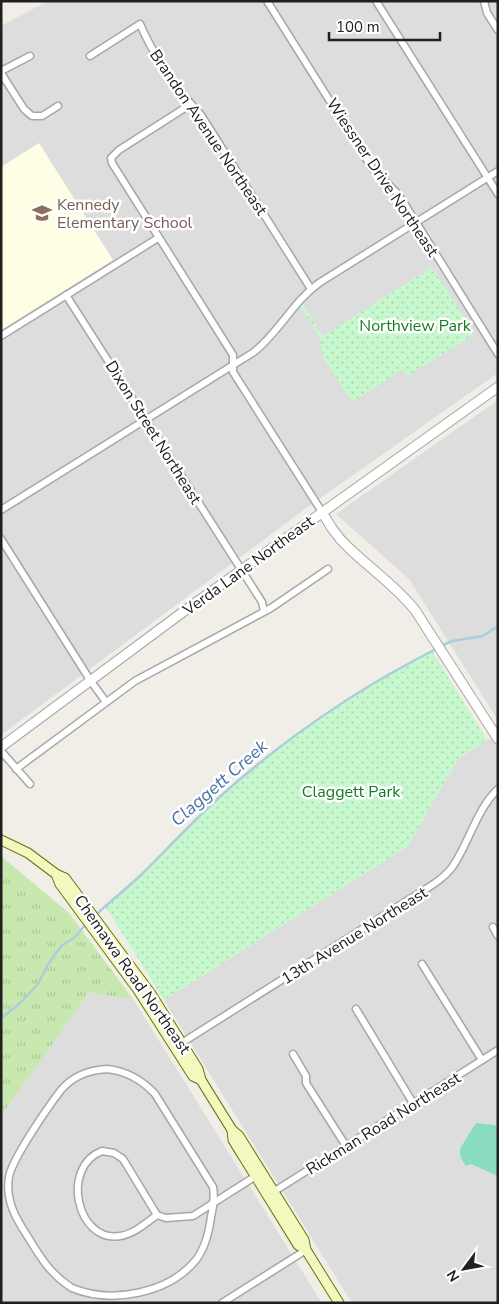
<svg xmlns="http://www.w3.org/2000/svg" width="499" height="1304" viewBox="0 0 499 1304" font-family="'Nunito Sans',sans-serif">
<defs>
<pattern id="grass-tufts" width="24" height="20" patternUnits="userSpaceOnUse" patternTransform="scale(1.25)"><rect width="24" height="20" fill="#c9e8af"/><path d="M3 7l-1-3M5 7V3M7 7l1-3M15 17l-1-3M17 17v-4M19 17l1-3" fill="none" stroke="#acc796"/></pattern>
<pattern id="park-dots" width="8" height="8" patternUnits="userSpaceOnUse" patternTransform="scale(1.25)"><rect width="8" height="8" fill="#c7f8cd"/><path d="M2 2h.1M6 6h.1" fill="none" stroke="#abd4b0" stroke-width="1.8" stroke-linecap="round"/></pattern>
</defs>
<rect width="100%" height="100%" fill="#f0eee7"/>
<g fill="#dedddd">
<polygon points="48,1 498,1 498,373 305,509 1,735 1,26"/>
<polygon points="498,400 498,720 409,579 336,514"/>
<polygon points="498,736 498,1303 352,1303 164,1000 408,846 457,760 487,740"/>
<polygon points="89,993 133,999 322,1303 1,1303 1,1116"/>
</g>
<polygon fill="#fdfee3" points="39,143 113,260 1,330 1,167"/>
<polygon fill="url(#grass-tufts)" points="1,856 69,913 133,999 89,993 1,1116"/>
<g fill="url(#park-dots)">
<polygon points="432,267 475,334 408,376 403,369 352,402 323,357 320,338 298,303 300,300 323,336"/>
<path d="M 432,651 L 487,740 L 457,760 L 408,846 L 164,1000 L 105,906 C 161,858 211,802 269,755 C 319,714 375,681 432,651 Z"/>
</g>
<path fill="#89dcc0" d="M 476,1123 L 495,1125 L 498,1128 L 498,1176 L 471,1164 L 466,1166 C 462,1160 458,1155 461,1147 Z"/>
<g fill="none" stroke-linecap="round" stroke-linejoin="round">
<g stroke="#aacedc" stroke-width="2.5">
<polyline points="441,646 452,641 483,636 498,626"/>
<path d="M 96,915 C 111,900 129,887 144,872 C 170,846 195,819 223,794 C 287,737 359,688 436,649"/>
<polyline points="1,1018 18,1005 38,984 47,966 61,946 74,938 86,924"/>
</g>
<defs>
<g id="minor">
<polyline points="267,1 372,168 396,192 404,203 498,354"/>
<polyline points="376,1 498,194"/>
<polyline points="484,1 487,13 498,30"/>
<path d="M 90,56 L 140,24 C 153,55 178,91 201,115 L 311,289"/>
<polyline points="1,71 30,56"/>
<polyline points="1,73 24,109 32,116 42,116 58,106"/>
<polyline points="191,104 119,150 111,158 112,163 233,355 233,372 322,512"/>
<polyline points="66,295 262,602 264,611"/>
<polyline points="1,336 158,238"/>
<path d="M 1,510 L 254,352 C 279,332 293,302 319,283 L 498,171"/>
<polyline points="1,539 90,680 106,702"/>
<polyline points="1,751 30,784"/>
<polyline points="16,769 135,681 271,608 328,569"/>
<polyline points="493,927 498,936"/>
<polyline points="422,964 482,1060"/>
<polyline points="356,1009 413,1103"/>
<path d="M 180,1044 L 413,897 C 427,888 443,880 453,866 C 470,841 476,810 498,789"/>
<polyline points="293,1054 306,1076 306,1083 346,1146"/>
<path d="M 107,1069 C 126,1071 142,1080 155,1094 L 213,1187 C 215,1198 213,1207 211,1217 C 209,1232 205,1248 196,1260 C 168,1294 111,1304 72,1288 C 51,1275 40,1257 28,1237 C 16,1219 5,1200 9,1177 C 12,1159 48,1107 61,1090 C 72,1077 89,1070 107,1069 Z"/>
<path d="M 102,1151 L 114,1153 L 123,1159 L 157,1215 C 146,1223 134,1234 120,1236 C 77,1243 60,1167 102,1151 Z"/>
<polyline points="270,1194 498,1050"/>
<polyline points="157,1215 166,1218 193,1216 259,1174"/>
<polyline points="222,1303 306,1250"/>
</g>
<g id="tertiary">
<path d="M 322,512 C 329,524 336,536 347,546 C 369,568 395,585 415,610 L 498,739"/>
<polyline points="1,747 187,609 498,387"/>
</g>
<g id="secondary">
<polyline points="1,840 28,853 56,874 65,878 151,994 198,1069 201,1080 232,1130 239,1136 304,1240 306,1250 339,1303"/>
<polyline points="56,874 60,884 138,990 193,1076 201,1080"/>
<polyline points="232,1130 233,1140 298,1245 306,1250"/>
</g>
</defs>
<use href="#minor" stroke="#a7a7a7" stroke-width="9"/>
<use href="#tertiary" stroke="#a7a7a7" stroke-width="11"/>
<use href="#secondary" stroke="#657609" stroke-width="11"/>
<use href="#minor" stroke="#fff" stroke-width="6"/>
<use href="#tertiary" stroke="#fff" stroke-width="9"/>
<use href="#secondary" stroke="#f2f8be" stroke-width="9"/>
</g>
<defs>
<symbol id="school-bare" viewBox="-9 -9 18 18"><path d="M0-5L7-2L0 1L-7-2ZM-4 1L0 2.5L4 1V4Q0 6-4 4Z" fill="#8d6e63" stroke="#fff" stroke-width="2.5" paint-order="stroke"/></symbol>
</defs>
<g fill-rule="evenodd">
<use href="#school-bare" x="28" y="199" width="28" height="28"/>
</g>
<g text-anchor="middle" stroke-width="5" stroke-linejoin="round" paint-order="stroke">
<g font-size="16" fill="#202020" stroke="#fff">
<text transform="translate(209 132) rotate(56)" y="6">Brandon Avenue Northeast</text>
<text transform="translate(383 177) rotate(56)" y="6">Wiessner Drive Northeast</text>
<text transform="translate(154 432) rotate(58)" y="6">Dixon Street Northeast</text>
<text transform="translate(248 565) rotate(-36)" y="6">Verda Lane Northeast</text>
<text transform="translate(354 935) rotate(-32)" y="6">13th Avenue Northeast</text>
<text transform="translate(133 974) rotate(55)" y="6">Chemawa Road Northeast</text>
<text transform="translate(383 1123) rotate(-32)" y="6">Rickman Road Northeast</text>
</g>
<g font-size="16" fill="#785e54" stroke="#fff" text-anchor="start">
<text x="57" y="210">Kennedy<tspan x="57" dy="18">Elementary School</tspan></text>
</g>
<g font-size="16" fill="#107d1e" stroke="#fff">
<text x="415" y="331">Northview Park</text>
<text x="351" y="797">Claggett Park</text>
</g>
<g font-size="18" font-style="italic" fill="#4c75a5" stroke="#fff">
<text transform="translate(219 783) rotate(-41)" y="6">Claggett Creek</text>
</g>
</g>
<rect width="499" height="1304" fill="none" stroke="#202020" stroke-width="5"/>
<g transform="translate(464 1269) rotate(238)" stroke="#ffffff" stroke-width="4" paint-order="stroke">
<path d="M0-4L9 19L0 12L-9 19Z" fill="#202020"/>
<text y="-8" font-size="14" font-weight="bold" text-anchor="middle" fill="#202020">N</text>
</g>
<path d="M329 32v8h111v-8" fill="none" stroke="#202020" stroke-width="2.5"/>
<text x="336" y="32" font-size="15" fill="#202020" stroke="#ffffff" stroke-width="4" paint-order="stroke">100 m</text>
</svg>
